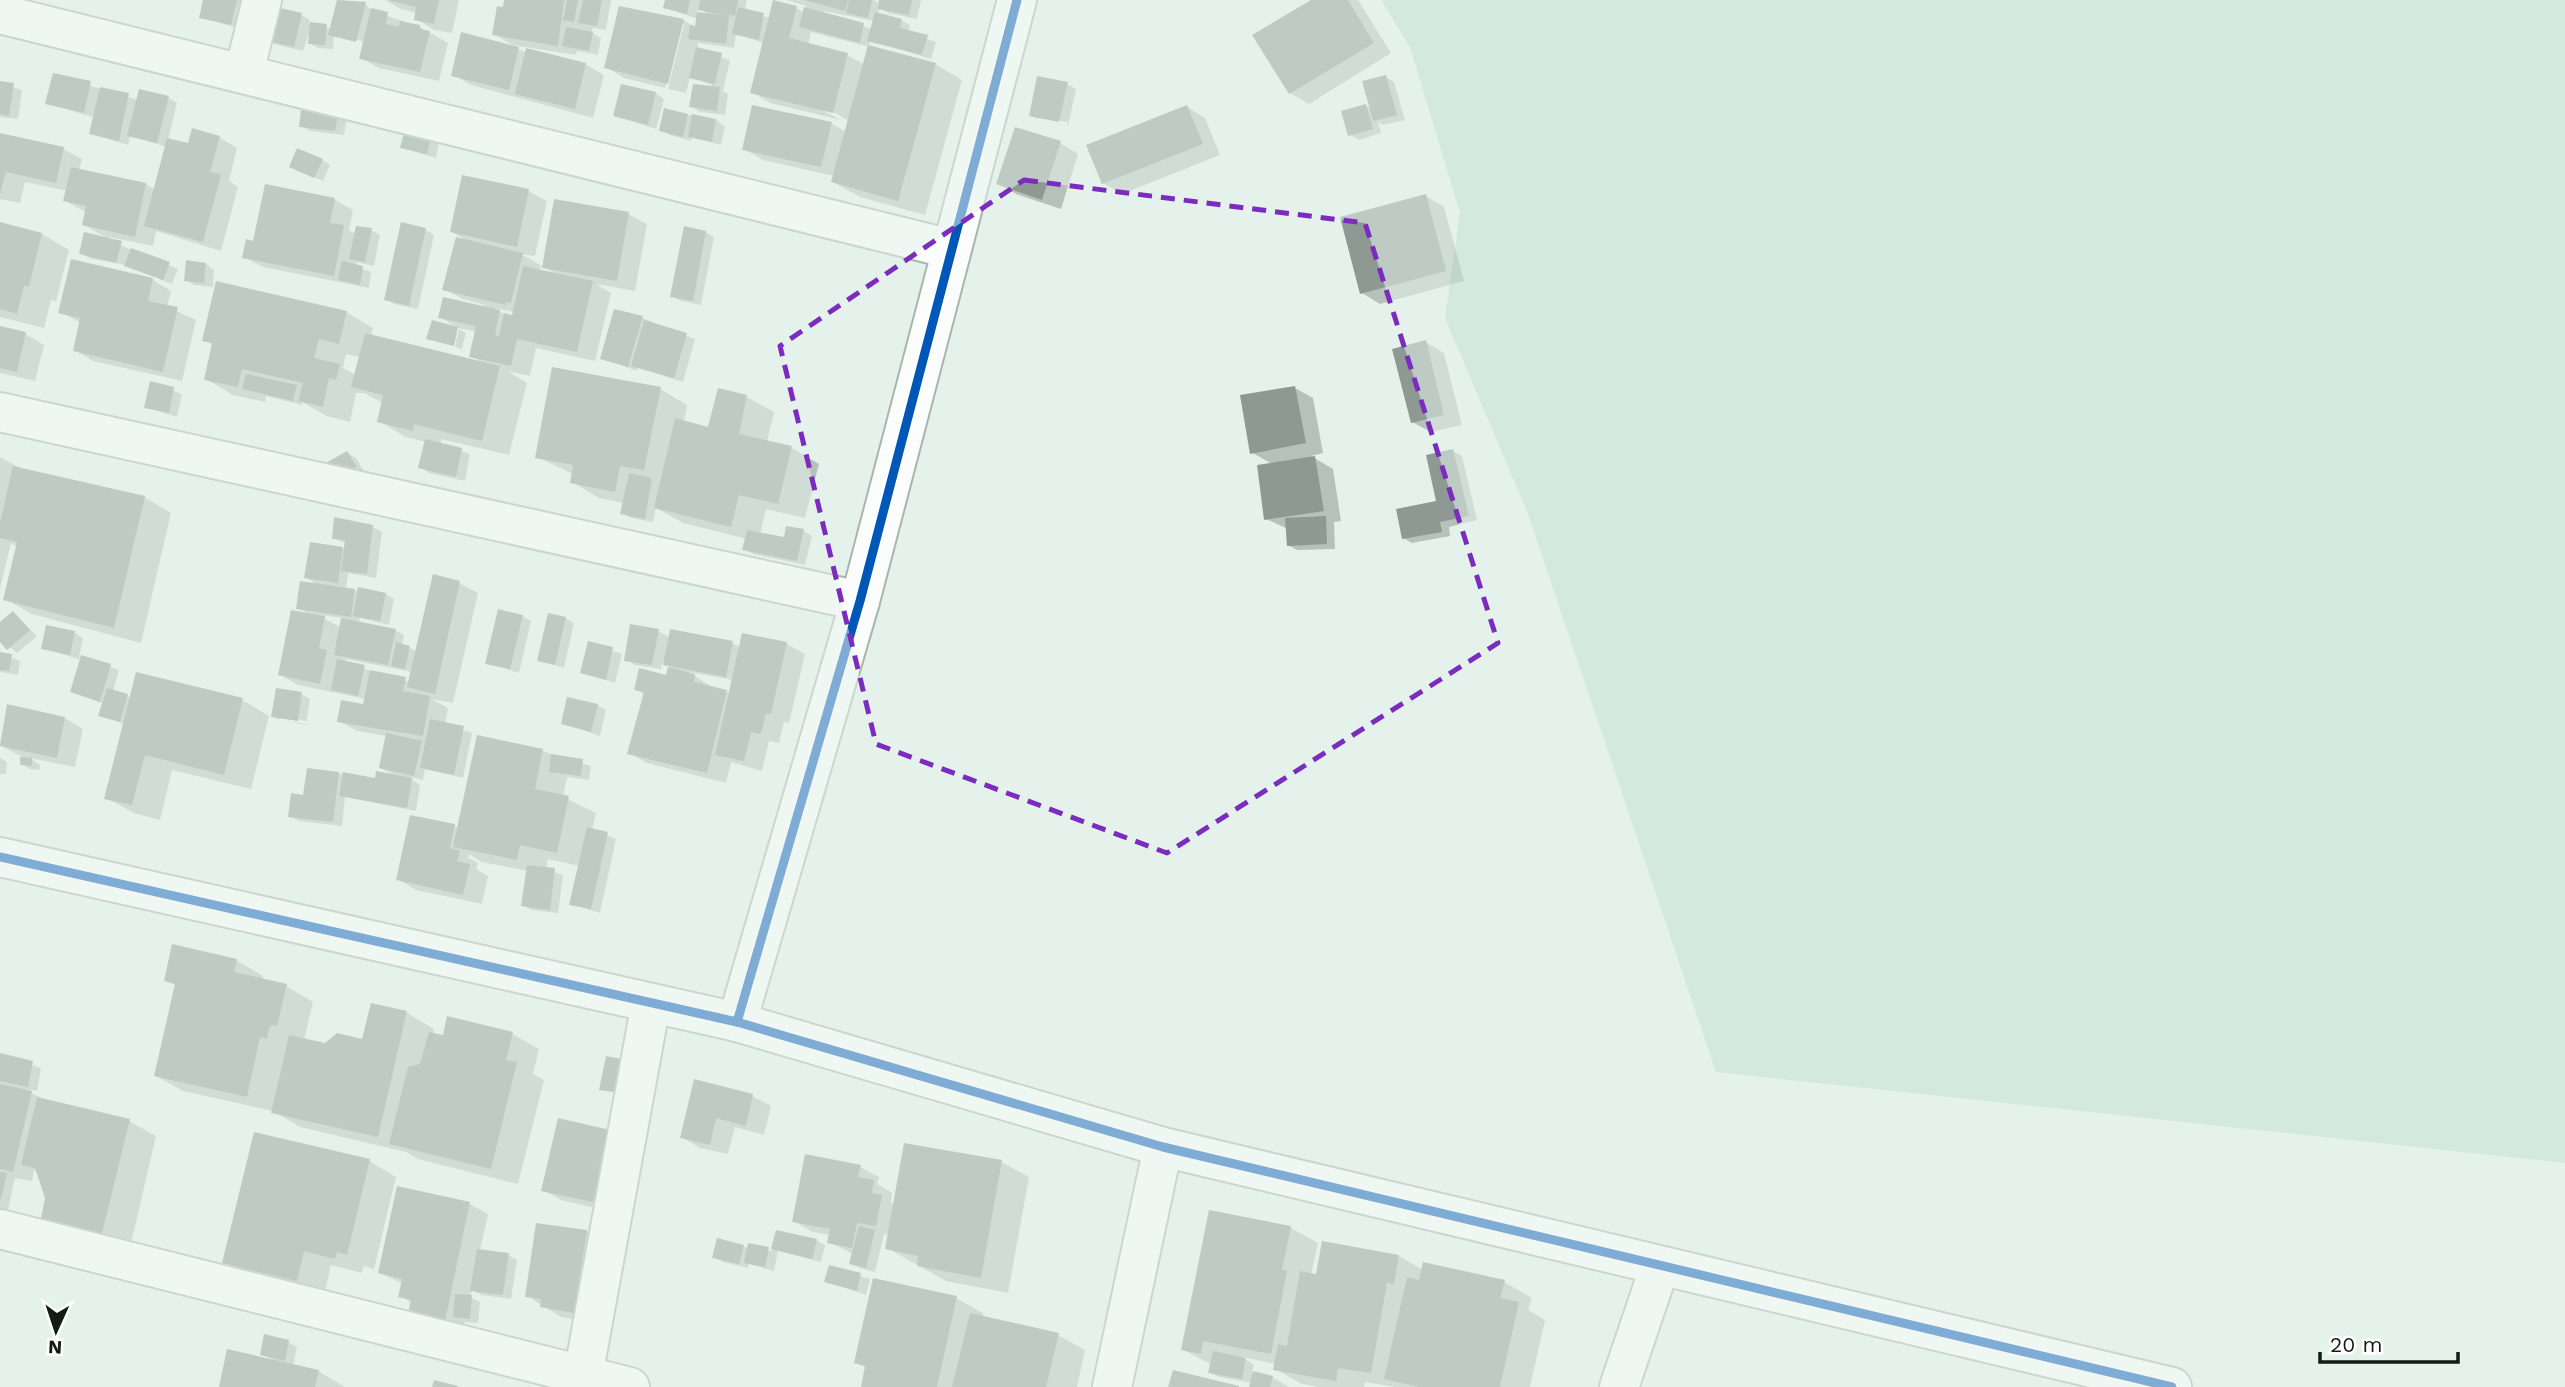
<svg xmlns="http://www.w3.org/2000/svg" width="2565" height="1387" viewBox="0 0 2565 1387" font-family="'Work Sans',sans-serif">
<rect width="100%" height="100%" fill="#e5f2eb"/>
<polygon fill="#bcdecc" points="1381,0 2565,0 2565,1163 1716,1072 1528,514 1445,318 1460,213 1410,47"/>
<g fill="#0003" fill-rule="evenodd">
<polygon points="205,0 247,0 240,29 201,17"/>
<polygon points="339,0 365,4 373,11 420,27 448,43 439,81 379,68 361,58 365,42 337,35 337,38 334,36 333,49 318,48 310,43 311,26 303,51 270,43 301,15 310,20 309,24 332,29"/>
<polygon points="385,0 459,0 452,33 434,30 416,19 417,13 401,9"/>
<polygon points="505,0 611,0 606,30 593,28 592,33 601,38 598,55 577,51 576,55 512,45 494,34"/>
<path d="M 666,0 L 747,0 L 745,10 L 770,18 L 796,8 L 805,13 L 806,6 L 787,0 L 874,0 L 880,4 L 881,0 L 921,0 L 917,19 L 888,13 L 880,8 L 878,14 L 901,20 L 910,25 L 909,32 L 936,42 L 931,59 L 870,40 L 869,46 L 935,64 L 962,80 L 925,215 L 860,197 L 833,182 L 834,176 L 763,160 L 744,149 L 831,123 L 846,132 L 849,121 L 826,108 L 824,111 L 841,120 L 770,103 L 752,92 L 764,43 L 736,34 L 734,48 L 698,43 L 697,49 L 730,60 L 723,91 L 728,94 L 725,115 L 700,112 L 691,106 L 712,85 L 690,77 L 686,93 L 668,89 L 684,24 L 681,24 L 665,88 L 624,78 L 606,67 L 683,20 L 697,28 L 698,19 L 665,8 ZM 698,8 L 710,15 L 697,13 ZM 824,11 L 874,21 L 872,29 L 823,14 ZM 811,32 L 870,47 L 865,65 L 847,55 L 808,45 Z"/>
<polygon points="1314,0 1358,0 1391,53 1309,104 1290,93"/>
<polygon points="517,48 527,53 585,64 604,75 593,118 471,85 453,75"/>
<polygon points="54,75 138,100 168,98 177,103 168,140 189,145 219,137 237,148 229,181 238,187 221,251 156,231 153,246 109,237 108,240 178,269 172,284 125,265 89,258 81,253 107,238 84,225 86,212 65,201 68,191 25,182 20,203 0,199 0,135 63,149 82,159 79,171 146,184 155,190 167,147 130,136 128,145 91,134 95,118 47,103"/>
<polygon points="1386,77 1394,82 1405,120 1383,125 1378,122 1381,133 1359,140 1350,135 1366,106 1372,109"/>
<polygon points="0,83 22,90 18,119 0,117"/>
<polygon points="1067,84 1076,89 1068,126 1040,120 1067,126 1068,122 1038,116 1038,119 1031,115"/>
<polygon points="655,93 664,99 656,129 615,116"/>
<polygon points="1187,107 1205,118 1220,155 1122,194 1103,183"/>
<polygon points="688,115 716,120 725,126 721,145 692,137 691,141 670,135 661,130"/>
<polygon points="337,116 346,121 344,135 310,131 301,126"/>
<polygon points="406,131 439,142 436,158 402,148"/>
<polygon points="1060,143 1078,154 1061,209 1016,194 998,183"/>
<polygon points="322,160 330,165 323,181 300,171"/>
<polygon points="267,186 335,200 353,210 349,230 356,234 371,230 380,235 374,266 357,262 356,266 371,272 369,288 263,267 244,257 255,244"/>
<path d="M 528,191 L 547,201 L 535,256 L 521,254 L 544,267 L 628,214 L 647,224 L 635,291 L 596,284 L 611,293 L 595,361 L 536,348 L 530,376 L 507,371 L 527,383 L 509,455 L 441,439 L 441,444 L 470,454 L 465,481 L 429,473 L 420,467 L 426,442 L 406,437 L 379,421 L 383,403 L 364,393 L 356,393 L 350,422 L 327,416 L 302,402 L 302,405 L 266,396 L 265,402 L 233,395 L 206,379 L 213,345 L 204,340 L 346,312 L 373,328 L 371,336 L 481,362 L 471,356 L 477,332 L 458,328 L 440,317 L 483,308 L 484,305 L 463,299 L 444,289 L 466,240 L 452,232 ZM 541,265 L 554,273 L 540,271 ZM 494,308 L 515,312 L 514,317 L 506,315 ZM 346,354 L 360,357 L 356,375 L 343,368 Z"/>
<polygon points="1426,196 1444,207 1464,281 1380,304 1362,293"/>
<polygon points="0,224 42,234 69,250 56,301 51,300 44,328 0,317"/>
<polygon points="426,230 434,235 418,309 394,304 386,299"/>
<polygon points="705,232 714,237 701,305 681,301 672,296"/>
<polygon points="72,262 153,280 171,291 167,307 196,320 182,381 93,361 75,350 81,323 60,312"/>
<polygon points="206,264 214,270 213,287 194,285 186,280"/>
<polygon points="642,318 695,339 683,382 638,368 637,371 602,358"/>
<polygon points="0,328 25,334 44,345 35,381 0,373"/>
<polygon points="459,329 466,333 462,349 455,347"/>
<polygon points="1425,342 1444,353 1462,425 1431,432 1412,422"/>
<polygon points="151,383 182,394 177,417 146,407"/>
<polygon points="1295,388 1313,398 1323,453 1311,456 1333,469 1341,521 1334,522 1335,549 1297,550 1288,545 1288,529 1266,519 1272,464 1251,452"/>
<polygon points="660,389 687,405 684,422 710,429 747,397 774,412 767,442 792,448 819,464 805,518 766,509 760,535 785,540 803,531 812,536 805,565 753,554 744,549 747,539 683,523 656,508 653,522 631,518 622,513 624,503 599,498 572,482 573,474 537,457"/>
<polygon points="1453,451 1462,456 1477,520 1449,527 1450,536 1412,543 1403,538 1439,502"/>
<polygon points="347,453 356,458 365,473 326,465"/>
<polygon points="0,457 22,469 144,497 171,513 141,643 32,614 5,599 17,547 11,543 0,588"/>
<path d="M 373,527 L 382,532 L 376,578 L 348,573 L 346,589 L 386,594 L 394,599 L 389,625 L 360,618 L 359,623 L 395,630 L 404,635 L 402,645 L 417,651 L 459,583 L 478,593 L 453,703 L 432,699 L 448,708 L 445,724 L 472,733 L 463,778 L 425,769 L 423,780 L 409,777 L 420,785 L 416,811 L 345,797 L 342,826 L 299,821 L 290,816 L 305,797 L 338,773 L 376,780 L 395,776 L 381,768 L 387,736 L 357,731 L 339,721 L 365,706 L 366,699 L 298,685 L 280,675 L 310,615 L 298,608 L 320,586 L 306,578 L 311,544 L 346,549 L 346,544 L 334,538 ZM 319,615 L 343,618 L 341,628 ZM 346,659 L 412,672 L 410,682 L 345,663 Z"/>
<polygon points="13,613 37,636 17,653 0,639 0,625"/>
<polygon points="522,616 531,621 519,673 487,663"/>
<polygon points="565,618 574,623 564,668 539,660"/>
<path d="M 658,631 L 670,638 L 732,643 L 740,647 L 743,635 L 787,644 L 805,654 L 789,723 L 784,722 L 779,743 L 769,741 L 762,771 L 731,762 L 726,783 L 647,763 L 629,753 L 645,695 L 636,689 L 668,677 L 670,667 L 662,662 L 661,669 L 635,665 L 626,660 ZM 689,672 L 733,680 L 730,693 L 713,688 Z"/>
<polygon points="75,633 83,638 79,657 119,670 113,691 131,698 242,700 269,716 251,789 172,770 160,820 134,813 106,798 124,724 100,715 104,704 72,691 81,660 43,648"/>
<polygon points="589,643 622,654 615,683 582,672"/>
<polygon points="0,653 20,661 18,675 0,672"/>
<polygon points="301,694 310,699 306,725 280,720 306,724 307,721 280,716 280,720 273,716"/>
<polygon points="597,705 606,710 600,736 563,723"/>
<polygon points="9,706 65,718 83,729 75,767 30,758 40,765 40,770 30,769 22,764 22,757 0,745"/>
<polygon points="542,751 591,766 589,780 567,777 563,797 596,813 592,830 616,839 600,913 571,904 580,866 548,859 546,869 563,875 558,913 532,910 523,905 528,871 482,862 469,854 468,858 478,863 476,869 488,876 482,904 416,890 398,879 454,826 459,828"/>
<polygon points="0,758 7,762 6,774 0,774"/>
<polygon points="236,960 263,976 262,980 286,986 313,1002 304,1040 325,1045 363,1041 372,1005 407,1013 434,1029 433,1034 444,1037 512,1034 539,1049 533,1074 544,1080 518,1184 418,1159 406,1152 300,1127 273,1111 183,1091 156,1076 176,986 166,980"/>
<polygon points="0,1055 41,1068 37,1091 25,1089 46,1101 129,1121 156,1136 129,1252 69,1237 47,1198 39,1173 34,1170 32,1181 15,1178 8,1210 0,1209 0,1085 3,1085 0,1084"/>
<polygon points="752,1096 771,1106 764,1135 735,1127 728,1154 700,1148 682,1137"/>
<polygon points="609,1131 612,1212 561,1200 543,1190"/>
<polygon points="369,1161 396,1177 374,1269 364,1266 362,1273 331,1265 324,1295 251,1278 224,1262"/>
<polygon points="1001,1162 1029,1177 1008,1293 946,1281 887,1248 889,1235 884,1234 875,1272 860,1268 851,1263 853,1254 829,1242 831,1235 812,1232 794,1221 860,1167 879,1177 877,1184 892,1193 891,1202 895,1205"/>
<polygon points="398,1188 470,1204 488,1214 480,1251 508,1255 517,1260 511,1299 481,1295 472,1290 470,1297 480,1302 478,1323 465,1322 463,1330 428,1322 412,1303 400,1296 403,1284 380,1273"/>
<polygon points="1210,1212 1291,1228 1318,1243 1311,1275 1399,1256 1423,1270 1424,1264 1504,1282 1532,1298 1528,1310 1545,1320 1530,1387 1395,1387 1365,1382 1364,1387 1318,1387 1302,1384 1275,1369 1276,1364 1242,1357 1254,1365 1252,1372 1272,1377 1289,1387 1251,1387 1252,1383 1219,1377 1210,1372 1212,1365 1182,1349"/>
<polygon points="586,1231 604,1242 592,1322 561,1317 527,1296"/>
<polygon points="777,1232 816,1240 825,1245 821,1262 778,1251 774,1271 749,1264 748,1268 723,1262 714,1257 743,1247 772,1251"/>
<polygon points="830,1267 870,1279 866,1295 826,1281"/>
<polygon points="956,1298 983,1313 983,1318 1058,1335 1085,1350 1077,1387 863,1387 867,1368 856,1362"/>
<polygon points="288,1342 297,1347 293,1366 318,1371 345,1387 221,1387 273,1360 262,1354"/>
</g>
<g fill="#8f9994">
<polygon points="203,0 237,0 231,25 199,18"/>
<polygon points="337,0 366,2 356,42 328,35"/>
<polygon points="388,0 439,0 434,24 414,20 416,7"/>
<polygon points="504,0 564,0 558,46 492,35 497,6 503,7"/>
<polygon points="567,0 578,0 574,22 563,20"/>
<polygon points="583,0 602,0 597,26 578,23"/>
<polygon points="665,0 690,0 687,14 663,8"/>
<polygon points="700,0 738,0 735,16 729,15 726,44 688,39 690,25 695,26 697,12 723,15 698,10"/>
<polygon points="773,0 797,6 789,38 848,53 833,113 750,93"/>
<polygon points="804,0 848,0 845,11"/>
<polygon points="849,0 872,0 868,18 846,13"/>
<polygon points="879,0 912,0 909,15 878,9"/>
<polygon points="1311,0 1348,0 1374,43 1289,94 1252,35"/>
<polygon points="267,5 302,13 294,47 259,39"/>
<polygon points="619,6 684,19 668,84 604,68"/>
<polygon points="738,7 764,13 759,40 732,34"/>
<polygon points="804,7 864,23 860,43 799,27"/>
<polygon points="371,8 388,12 386,24 399,27 400,21 420,25 420,29 430,31 420,72 359,59"/>
<polygon points="875,12 902,19 900,28 928,35 922,55 867,41"/>
<polygon points="310,22 327,24 325,45 308,44"/>
<polygon points="566,27 593,32 589,51 562,46"/>
<polygon points="461,32 519,47 509,90 451,76"/>
<polygon points="868,45 936,63 898,201 831,182"/>
<polygon points="696,47 722,53 715,84 689,78"/>
<polygon points="526,48 586,63 575,109 515,94"/>
<polygon points="53,73 91,81 84,113 45,104"/>
<polygon points="1386,75 1397,115 1373,121 1362,81"/>
<polygon points="1037,76 1068,82 1059,122 1029,116"/>
<polygon points="0,81 14,83 9,116 0,114"/>
<polygon points="621,84 656,92 648,125 613,116"/>
<polygon points="693,84 720,87 717,111 689,107"/>
<polygon points="100,87 129,93 119,141 89,134"/>
<polygon points="139,89 169,96 157,143 127,136"/>
<polygon points="1366,104 1373,129 1348,136 1341,111"/>
<polygon points="752,105 832,122 821,167 742,150"/>
<polygon points="1187,105 1203,144 1102,184 1086,145"/>
<polygon points="664,108 688,114 683,137 659,131"/>
<polygon points="301,109 338,114 335,131 299,127"/>
<polygon points="692,114 716,119 712,142 688,137"/>
<polygon points="1015,127 1061,141 1042,200 996,184"/>
<polygon points="192,128 220,136 210,172 221,174 203,242 144,226 167,138 188,143"/>
<polygon points="405,129 431,135 427,154 400,148"/>
<polygon points="0,133 64,147 56,183 6,172 0,194"/>
<polygon points="297,148 323,159 314,178 289,167"/>
<polygon points="71,167 146,183 135,237 82,225 86,206 63,201"/>
<polygon points="462,175 529,189 517,247 450,232"/>
<polygon points="265,184 335,198 330,223 344,225 334,276 242,258 246,239 253,241"/>
<polygon points="1426,194 1446,271 1360,294 1340,217"/>
<polygon points="554,199 629,212 617,281 542,268"/>
<polygon points="0,222 42,233 29,287 24,285 17,314 0,309"/>
<polygon points="401,222 426,228 409,306 384,300"/>
<polygon points="356,226 372,228 365,262 349,259"/>
<polygon points="684,226 706,231 693,301 670,297"/>
<polygon points="84,232 122,241 116,263 79,254"/>
<polygon points="456,237 523,253 511,303 506,302 506,305 442,290"/>
<polygon points="131,248 170,262 163,280 124,266"/>
<polygon points="71,259 153,278 148,301 178,307 163,372 73,351 80,318 58,313"/>
<polygon points="186,260 206,263 204,283 184,281"/>
<polygon points="342,261 363,266 360,285 338,280"/>
<polygon points="523,266 593,281 577,352 517,339 511,366 469,357 476,326 438,318 443,297 500,310 495,335 499,336 504,313 512,315"/>
<polygon points="216,281 347,311 339,344 319,339 314,358 340,364 336,380 329,378 323,407 298,401 303,383 242,369 238,387 204,380 212,343 202,341"/>
<polygon points="614,309 643,316 628,367 600,359"/>
<polygon points="432,320 458,327 454,346 426,339"/>
<polygon points="644,320 687,333 674,378 631,366"/>
<polygon points="0,326 26,332 17,372 0,368"/>
<polygon points="365,333 500,366 482,441 414,424 413,431 377,422 383,395 351,387"/>
<polygon points="1426,340 1444,415 1411,423 1392,349"/>
<polygon points="552,367 661,387 644,470 620,466 615,492 570,483 573,465 535,458"/>
<polygon points="246,374 297,385 293,401 242,389"/>
<polygon points="150,381 174,387 169,413 144,408"/>
<polygon points="1295,386 1306,443 1250,454 1240,395"/>
<polygon points="718,388 747,395 739,434 792,446 778,504 739,495 731,527 654,508 675,418 708,427"/>
<polygon points="425,439 462,448 456,477 418,468"/>
<polygon points="1453,449 1469,516 1440,522 1442,532 1402,539 1396,509 1436,501 1426,455"/>
<polygon points="347,451 357,467 333,481 324,464"/>
<polygon points="1315,456 1324,511 1264,520 1257,465"/>
<polygon points="13,466 145,496 114,628 3,600 17,542 0,538 0,523"/>
<polygon points="629,473 652,478 645,519 620,514"/>
<polygon points="1326,516 1327,544 1287,546 1285,518"/>
<polygon points="334,517 373,525 367,574 341,571 345,540 332,539"/>
<polygon points="786,526 804,529 797,561 742,550 747,530 784,537"/>
<polygon points="310,542 343,547 338,583 304,578"/>
<polygon points="433,574 460,581 435,694 407,687"/>
<polygon points="300,581 355,589 351,617 296,609"/>
<polygon points="358,587 386,593 380,621 353,616"/>
<polygon points="498,609 523,615 510,669 485,664"/>
<polygon points="291,610 325,616 319,648 327,650 320,684 278,675"/>
<polygon points="13,611 30,630 7,650 0,642 0,622"/>
<polygon points="548,613 566,617 555,665 537,661"/>
<polygon points="341,618 396,629 388,665 334,655"/>
<polygon points="630,624 659,629 652,665 624,661"/>
<polygon points="46,625 75,631 70,655 41,649"/>
<polygon points="670,629 733,641 726,677 663,665"/>
<polygon points="742,633 787,642 771,714 766,713 761,734 751,732 744,761 715,755"/>
<polygon points="588,641 613,647 606,680 580,673"/>
<polygon points="396,642 410,646 405,669 391,666"/>
<polygon points="0,652 12,654 9,671 0,670"/>
<polygon points="81,655 111,664 100,702 70,692"/>
<polygon points="337,659 365,665 358,696 331,690"/>
<polygon points="668,667 695,674 694,682 727,690 707,773 627,754 644,692 634,690 639,668 666,675"/>
<polygon points="370,670 406,677 403,691 430,696 423,736 337,722 341,700 363,704"/>
<polygon points="136,672 243,698 224,775 145,755 132,805 104,799"/>
<polygon points="107,688 128,694 120,722 98,716"/>
<polygon points="276,688 302,692 298,721 271,717"/>
<polygon points="567,697 598,704 591,732 561,724"/>
<polygon points="7,704 65,717 57,758 0,746"/>
<polygon points="430,719 464,726 454,775 420,768"/>
<polygon points="386,733 422,741 414,776 379,768"/>
<polygon points="477,735 543,749 535,789 569,796 557,853 520,845 517,860 453,847"/>
<polygon points="551,754 583,759 581,776 549,772"/>
<polygon points="20,757 32,758 32,766 20,765"/>
<polygon points="307,768 339,772 333,822 288,817 291,793 303,795"/>
<polygon points="376,771 412,778 407,808 339,796 343,772 375,778"/>
<polygon points="410,815 455,824 450,848 460,851 457,861 470,864 463,895 396,880"/>
<polygon points="587,827 608,832 591,909 569,905"/>
<polygon points="527,865 555,868 550,910 521,906"/>
<polygon points="172,944 237,959 234,972 287,984 277,1026 270,1025 267,1039 260,1037 247,1097 154,1076 175,984 164,981"/>
<polygon points="371,1003 407,1011 378,1137 271,1113 289,1035 325,1043 337,1033 362,1039"/>
<polygon points="447,1016 513,1032 506,1060 517,1062 491,1169 389,1144 408,1067 420,1064 429,1032 443,1035"/>
<polygon points="0,1053 33,1061 28,1087 0,1081"/>
<polygon points="606,1056 627,1060 620,1093 599,1090"/>
<polygon points="694,1079 753,1094 746,1126 716,1118 710,1145 680,1138"/>
<polygon points="0,1084 32,1091 13,1172 0,1169"/>
<polygon points="37,1097 130,1119 101,1237 40,1223 45,1198 35,1168 21,1165"/>
<polygon points="558,1118 610,1130 593,1202 541,1191"/>
<polygon points="254,1132 370,1159 347,1255 337,1252 335,1259 304,1251 297,1281 222,1263"/>
<polygon points="904,1143 1002,1160 981,1278 917,1266 918,1256 885,1249"/>
<polygon points="805,1154 861,1165 858,1177 874,1180 872,1193 882,1195 876,1226 857,1223 852,1248 827,1243 830,1229 792,1222"/>
<polygon points="0,1172 7,1173 1,1199 0,1199"/>
<polygon points="397,1186 470,1202 445,1321 408,1313 411,1300 398,1297 402,1279 378,1273"/>
<polygon points="1209,1210 1291,1226 1282,1270 1287,1271 1271,1354 1203,1341 1201,1354 1181,1350"/>
<polygon points="536,1223 587,1230 574,1313 540,1307 541,1299 525,1297"/>
<polygon points="859,1226 875,1230 866,1268 849,1264"/>
<polygon points="776,1230 817,1239 812,1259 771,1249"/>
<polygon points="717,1238 744,1245 739,1264 712,1258"/>
<polygon points="1322,1241 1399,1255 1394,1284 1387,1283 1371,1373 1338,1368 1336,1381 1273,1370 1278,1344 1287,1346 1300,1271 1316,1274"/>
<polygon points="748,1243 769,1247 765,1267 744,1263"/>
<polygon points="477,1249 509,1253 503,1295 470,1291"/>
<polygon points="1423,1262 1505,1280 1500,1298 1519,1302 1500,1387 1419,1387 1384,1379 1407,1277 1419,1280"/>
<polygon points="829,1265 861,1273 857,1291 824,1282"/>
<polygon points="873,1278 957,1296 937,1387 861,1387 865,1366 854,1363"/>
<polygon points="455,1294 472,1295 470,1319 453,1317"/>
<polygon points="970,1313 1059,1333 1046,1387 952,1387"/>
<polygon points="264,1334 289,1340 285,1361 260,1355"/>
<polygon points="227,1349 319,1370 315,1387 219,1387"/>
<polygon points="1213,1351 1246,1358 1242,1379 1208,1373"/>
<polygon points="1173,1370 1239,1386 1239,1387 1168,1387"/>
<polygon points="1253,1371 1273,1376 1270,1387 1249,1387"/>
<polygon points="434,1380 458,1386 458,1387 432,1387"/>
</g>
<g fill="none" stroke-linecap="round" stroke-linejoin="round">
<defs>
<g id="minor">
<polyline points="0,14 951,249"/>
<polyline points="244,73 262,0"/>
<polyline points="0,412 860,601"/>
<polyline points="0,857 737,1022 1163,1147 2172,1387"/>
<polyline points="737,1022 860,601 1017,0"/>
<polyline points="0,1229 630,1387"/>
<polyline points="581,1387 651,1003"/>
<polyline points="1112,1387 1163,1147"/>
<polyline points="1619,1387 1660,1266"/>
</g>
</defs>
<use href="#minor" stroke="#aab4af" stroke-width="42"/>
<use href="#minor" stroke="#fbfdfc" stroke-width="38"/>
<defs>
<g id="cycleway">
<polyline points="0,857 737,1022 1163,1147 2172,1387"/>
<polyline points="737,1022 860,601 1017,0"/>
</g>
</defs>
<use href="#cycleway" stroke="#fff" stroke-width="13"/>
<use href="#cycleway" stroke="#0057b8" stroke-width="9"/>
</g>
<path d="M0 0H2565V1387H0ZM 1024,180 L 1365,223 L 1498,643 L 1167,853 L 876,744 L 780,346 Z" fill="#e5f2eb" fill-opacity=".55" fill-rule="evenodd"/>
<path fill="none" stroke="#7b2cbf" stroke-width="5" stroke-dasharray="14 9" stroke-linejoin="round" d="M 1024,180 L 1365,223 L 1498,643 L 1167,853 L 876,744 L 780,346 Z"/>
<g transform="translate(56 1331) rotate(183)" stroke="#ffffff" stroke-width="5" paint-order="stroke">
<path d="M0-5L12 26L0 18L-12 26Z" fill="#121b16"/>
<text y="-10" font-size="19" font-weight="bold" text-anchor="middle" fill="#121b16">N</text>
</g>
<path d="M2320 1352v10h138v-10" fill="none" stroke="#121b16" stroke-width="3.5"/>
<text x="2330" y="1352" font-size="21" fill="#121b16" stroke="#ffffff" stroke-width="5" paint-order="stroke">20 m</text>
</svg>
